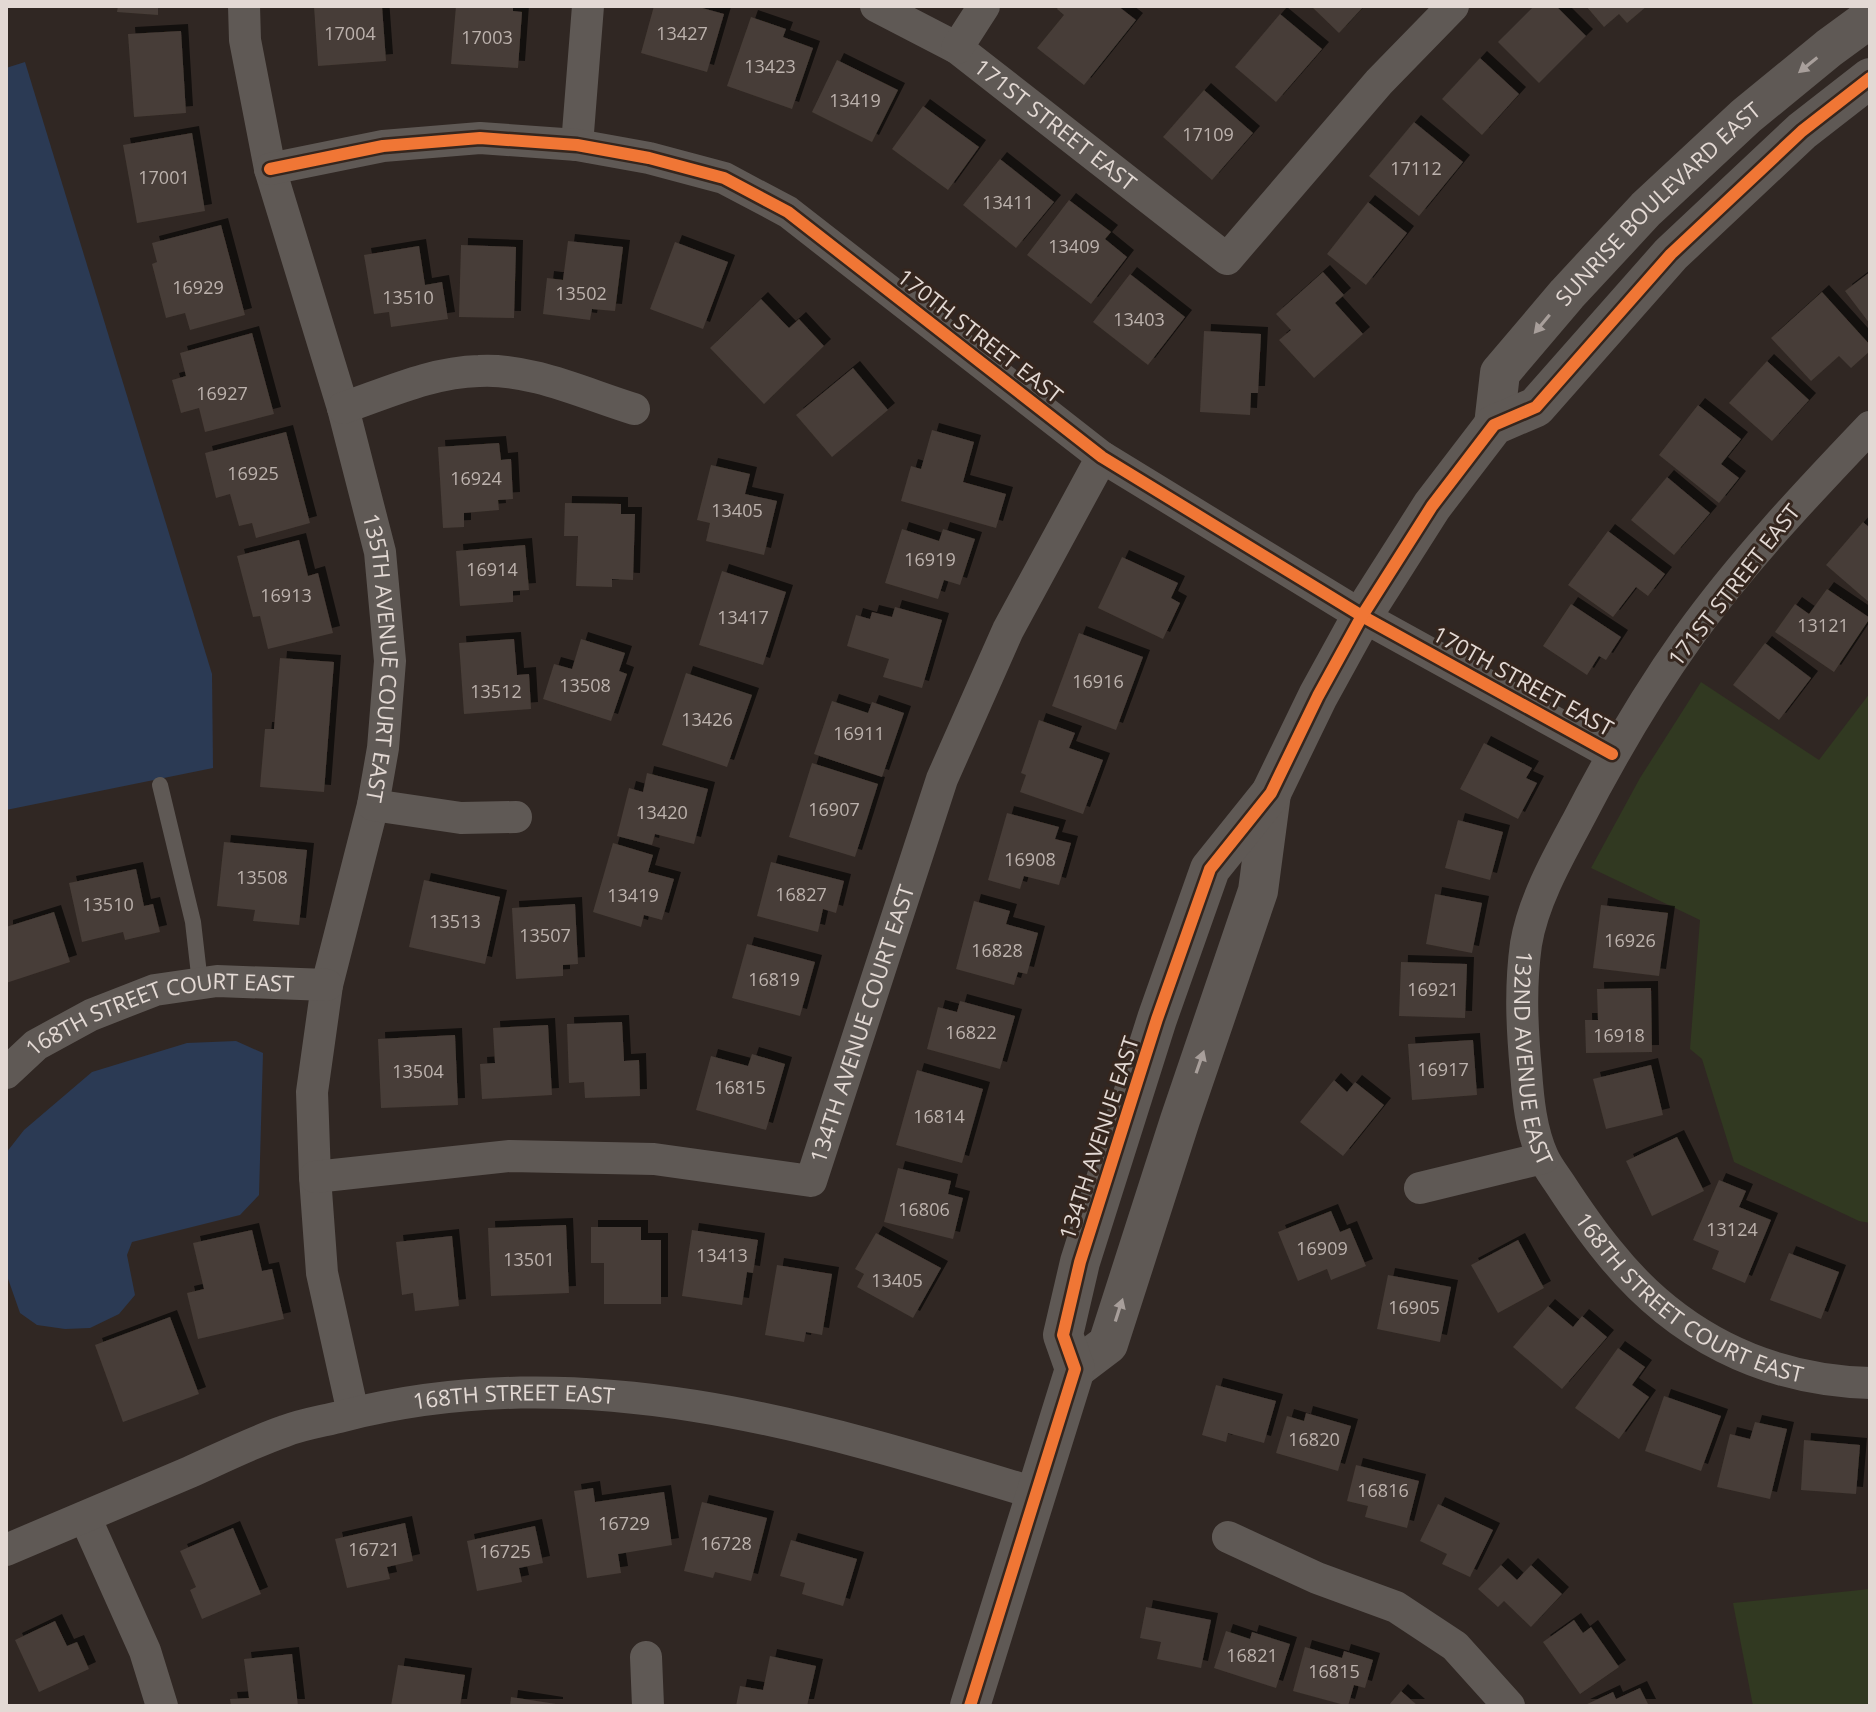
<svg xmlns="http://www.w3.org/2000/svg" width="1876" height="1712" viewBox="0 0 1876 1712" font-family="'Open Sans',sans-serif">
<defs>
<filter id="shadow"><feDropShadow dx="7" dy="-7" stdDeviation="0" flood-color="#0009"/></filter>
</defs>
<rect width="100%" height="100%" fill="#302723"/>
<g fill="#313921">
<polygon points="1701,682 1819,760 1870,693 1870,1223 1859,1221 1734,1162 1702,1059 1690,1049 1700,920 1591,868 1640,778"/>
<polygon points="1870,1589 1870,1706 1753,1706 1733,1603"/>
</g>
<g fill="#2b3a54">
<polygon points="25,62 212,674 213,768 6,810 6,68"/>
<polygon points="236,1041 263,1053 259,1195 240,1215 132,1242 127,1255 135,1295 119,1314 90,1328 65,1329 37,1325 20,1313 6,1273 6,1153 24,1130 92,1072 187,1043"/>
</g>
<g fill="#473d37" filter="url(#shadow)">
<polygon points="118,6 158,6 158,15 117,12"/>
<polygon points="314,6 382,6 386,61 318,66"/>
<polygon points="456,6 513,6 513,11 522,12 518,68 451,64"/>
<polygon points="654,6 695,6 724,14 707,72 641,53"/>
<polygon points="1059,6 1118,6 1136,20 1084,85 1037,48 1064,15 1057,9"/>
<polygon points="1311,6 1364,6 1339,33"/>
<polygon points="1534,6 1556,6 1586,36 1539,83 1498,42"/>
<polygon points="1586,6 1647,6 1627,23 1619,14 1604,27"/>
<polygon points="1280,14 1322,49 1276,102 1235,67"/>
<polygon points="751,17 786,29 783,37 813,48 792,109 727,86"/>
<polygon points="181,31 186,113 134,117 128,34"/>
<polygon points="1480,58 1519,94 1482,135 1442,99"/>
<polygon points="837,60 898,90 872,142 812,112"/>
<polygon points="1204,90 1253,133 1212,180 1163,137"/>
<polygon points="923,106 979,147 948,190 892,149"/>
<polygon points="1414,122 1463,162 1419,216 1369,176"/>
<polygon points="192,133 205,211 137,223 123,145"/>
<polygon points="1000,159 1054,202 1016,248 963,205"/>
<polygon points="1069,200 1111,232 1105,239 1127,257 1091,304 1027,255"/>
<polygon points="1368,202 1407,233 1366,285 1327,254"/>
<polygon points="221,225 245,315 190,330 185,313 166,318 152,264 157,262 152,243"/>
<polygon points="568,241 623,247 615,311 592,309 590,320 543,314 547,278 563,280"/>
<polygon points="675,242 728,262 703,329 650,309"/>
<polygon points="461,245 516,247 514,318 459,317"/>
<polygon points="419,246 425,285 442,282 448,319 391,327 389,312 374,314 364,255"/>
<polygon points="1323,272 1344,295 1335,303 1363,334 1314,378 1279,340 1291,330 1276,314"/>
<polygon points="1870,272 1870,324 1845,291"/>
<polygon points="1130,274 1185,317 1148,365 1093,322"/>
<polygon points="1822,292 1870,345 1870,351 1851,368 1839,356 1811,381 1771,338"/>
<polygon points="761,299 789,328 799,319 824,346 764,404 710,348"/>
<polygon points="1204,331 1261,334 1258,393 1251,393 1250,415 1200,412"/>
<polygon points="252,333 274,414 205,432 199,408 181,413 172,380 186,376 180,353"/>
<polygon points="1767,361 1809,400 1772,441 1729,403"/>
<polygon points="853,368 888,410 832,457 796,415"/>
<polygon points="1698,405 1741,439 1721,464 1739,478 1719,503 1659,455"/>
<polygon points="932,430 974,442 963,482 1006,494 996,528 901,501 911,466 921,469"/>
<polygon points="286,432 310,523 256,538 252,523 239,526 230,494 216,498 205,453"/>
<polygon points="499,443 501,460 511,459 513,499 498,500 499,510 464,513 464,527 443,528 438,447"/>
<polygon points="711,465 750,474 745,494 777,501 764,555 706,541 710,523 697,520"/>
<polygon points="1667,477 1710,513 1674,555 1631,520"/>
<polygon points="565,503 621,504 621,514 635,514 633,580 612,579 612,587 576,586 578,536 564,536"/>
<polygon points="1863,522 1870,528 1870,603 1826,565"/>
<polygon points="902,529 939,541 943,529 975,539 960,585 944,580 938,599 885,583"/>
<polygon points="1608,531 1665,574 1648,596 1636,587 1613,617 1568,585"/>
<polygon points="299,540 308,576 318,573 333,633 268,649 260,616 253,617 237,556"/>
<polygon points="525,545 529,590 513,591 513,602 460,606 456,551"/>
<polygon points="1122,557 1178,583 1171,598 1180,603 1163,639 1098,608"/>
<polygon points="722,571 786,592 763,665 699,645"/>
<polygon points="1827,589 1870,618 1834,672 1775,632 1795,604 1809,614"/>
<polygon points="1571,604 1621,637 1606,660 1599,656 1587,675 1543,646"/>
<polygon points="895,607 942,620 922,688 883,677 889,659 847,646 856,615 870,619 872,612 892,617"/>
<polygon points="1079,633 1143,657 1116,730 1052,706"/>
<polygon points="514,639 517,675 529,674 531,709 464,714 459,643"/>
<polygon points="581,639 625,653 619,671 627,674 611,721 543,699 554,664 572,669"/>
<polygon points="1765,643 1811,678 1779,720 1733,685"/>
<polygon points="280,658 334,662 324,792 260,787 265,729 274,729"/>
<polygon points="686,673 752,695 727,767 662,745"/>
<polygon points="832,701 868,713 872,702 904,713 882,777 814,754"/>
<polygon points="1039,720 1075,733 1069,748 1103,760 1083,814 1020,792 1026,775 1021,773"/>
<polygon points="1484,743 1532,768 1526,778 1537,783 1518,819 1460,789"/>
<polygon points="812,763 878,784 855,857 789,837"/>
<polygon points="647,773 708,789 694,844 655,834 652,845 617,836 629,788 643,792"/>
<polygon points="1007,813 1059,827 1055,839 1071,843 1059,885 1024,876 1020,889 988,880"/>
<polygon points="1458,820 1503,832 1490,880 1445,868"/>
<polygon points="224,842 307,850 299,925 253,921 255,910 217,906"/>
<polygon points="613,843 653,855 648,872 674,879 662,920 644,915 641,927 593,912"/>
<polygon points="771,862 844,881 836,913 823,909 818,932 757,916"/>
<polygon points="136,869 144,906 153,904 160,932 125,940 123,932 82,942 69,883"/>
<polygon points="424,880 500,897 485,964 409,947"/>
<polygon points="1435,894 1482,903 1472,953 1426,944"/>
<polygon points="974,901 1010,911 1006,924 1038,933 1027,974 1018,972 1014,985 956,969"/>
<polygon points="575,904 578,964 563,965 563,976 516,979 512,908"/>
<polygon points="1601,905 1668,913 1659,976 1593,968"/>
<polygon points="54,912 70,962 6,983 6,927"/>
<polygon points="747,944 815,962 800,1016 732,998"/>
<polygon points="1401,962 1467,964 1465,1018 1399,1016"/>
<polygon points="1651,988 1652,1052 1586,1053 1585,1020 1598,1020 1597,989"/>
<polygon points="960,1001 1015,1016 1000,1069 927,1049 938,1007 957,1012"/>
<polygon points="622,1022 624,1061 639,1060 640,1096 585,1098 584,1082 569,1083 567,1024"/>
<polygon points="548,1025 552,1095 482,1099 480,1064 495,1063 493,1028"/>
<polygon points="455,1035 458,1105 381,1108 378,1039"/>
<polygon points="1473,1040 1477,1095 1412,1100 1408,1044"/>
<polygon points="752,1054 785,1064 766,1130 696,1110 711,1056 748,1066"/>
<polygon points="1651,1065 1663,1115 1606,1129 1593,1079"/>
<polygon points="917,1070 983,1089 962,1163 896,1145"/>
<polygon points="1334,1080 1347,1092 1355,1082 1384,1105 1343,1156 1300,1122"/>
<polygon points="1677,1137 1704,1191 1652,1216 1626,1161"/>
<polygon points="898,1168 951,1181 948,1194 963,1198 953,1239 884,1222"/>
<polygon points="1719,1180 1746,1191 1739,1207 1771,1220 1745,1283 1712,1269 1719,1251 1693,1240"/>
<polygon points="1331,1211 1340,1232 1350,1228 1366,1266 1331,1280 1327,1269 1298,1281 1278,1232"/>
<polygon points="566,1225 569,1293 491,1296 488,1228"/>
<polygon points="591,1227 641,1227 641,1240 661,1240 661,1304 604,1304 604,1263 591,1263"/>
<polygon points="252,1230 262,1271 272,1269 284,1319 198,1339 187,1293 204,1289 193,1243"/>
<polygon points="692,1230 758,1240 753,1273 747,1272 742,1305 682,1296"/>
<polygon points="876,1233 941,1268 913,1318 857,1287 864,1274 855,1269"/>
<polygon points="452,1236 459,1306 415,1311 413,1293 402,1295 396,1242"/>
<polygon points="1518,1240 1544,1288 1498,1313 1471,1265"/>
<polygon points="1789,1253 1839,1272 1821,1319 1770,1300"/>
<polygon points="777,1265 832,1274 822,1335 806,1332 804,1342 765,1335"/>
<polygon points="1388,1275 1451,1287 1440,1342 1377,1329"/>
<polygon points="1548,1306 1573,1327 1582,1316 1607,1337 1562,1389 1513,1347"/>
<polygon points="170,1317 199,1394 123,1422 95,1345"/>
<polygon points="1618,1348 1645,1367 1632,1385 1649,1397 1619,1439 1575,1408"/>
<polygon points="1216,1385 1276,1401 1264,1443 1228,1433 1226,1442 1202,1435"/>
<polygon points="1664,1396 1721,1416 1701,1471 1645,1451"/>
<polygon points="1306,1413 1351,1426 1338,1471 1276,1453 1287,1416 1304,1421"/>
<polygon points="1755,1422 1787,1429 1770,1499 1717,1487 1730,1434 1750,1439"/>
<polygon points="1804,1440 1860,1445 1856,1494 1801,1490"/>
<polygon points="1356,1465 1419,1481 1407,1528 1365,1517 1368,1506 1347,1501"/>
<polygon points="593,1488 595,1502 664,1492 672,1545 618,1554 621,1573 587,1578 574,1491"/>
<polygon points="702,1502 767,1518 751,1581 715,1572 713,1578 684,1571"/>
<polygon points="1438,1504 1493,1530 1470,1577 1442,1564 1447,1554 1420,1541"/>
<polygon points="405,1523 413,1561 387,1567 390,1579 347,1588 335,1539"/>
<polygon points="535,1526 543,1563 519,1568 522,1582 477,1591 467,1541"/>
<polygon points="233,1528 261,1594 202,1619 190,1590 196,1587 180,1551"/>
<polygon points="791,1540 857,1559 843,1606 802,1594 805,1583 780,1576"/>
<polygon points="1501,1565 1517,1580 1531,1565 1562,1594 1531,1627 1504,1601 1498,1607 1478,1589"/>
<polygon points="1146,1607 1211,1620 1201,1668 1157,1659 1161,1642 1140,1638"/>
<polygon points="1574,1620 1583,1633 1591,1627 1619,1667 1580,1694 1543,1642"/>
<polygon points="55,1621 67,1646 77,1642 89,1669 39,1692 15,1640"/>
<polygon points="1226,1631 1250,1639 1252,1632 1290,1644 1276,1688 1214,1668"/>
<polygon points="1305,1647 1342,1658 1344,1651 1373,1660 1365,1688 1354,1685 1348,1706 1293,1691"/>
<polygon points="292,1654 298,1706 231,1706 230,1699 249,1698 244,1659"/>
<polygon points="770,1656 816,1666 807,1706 736,1706 740,1686 763,1690"/>
<polygon points="398,1665 465,1675 460,1706 391,1706"/>
<polygon points="1640,1688 1649,1706 1583,1706 1613,1692 1616,1699"/>
<polygon points="1401,1691 1418,1706 1388,1706"/>
<polygon points="511,1697 556,1704 556,1706 510,1706"/>
</g>
<g fill="none" stroke-linecap="round" stroke-linejoin="round">
<polyline stroke="#5f5955" stroke-width="16" points="160,785 193,922 200,983"/>
<g stroke="#5f5955" stroke-width="32">
<path id="s1" d="M 244,6 L 245,40 L 270,169 L 343,408 L 380,552 L 390,661 L 383,748 L 373,805 L 327,985 L 312,1092 L 315,1177 L 322,1273 L 353,1413"/>
<path id="s2" d="M 876,6 L 957,48 L 1227,259 L 1379,82 L 1453,6"/>
<polyline points="957,48 984,6"/>
<polyline points="577,145 588,6"/>
<polyline points="270,169 383,146 480,138 577,145 649,158 724,178 788,212 1102,457 1362,616 1612,754"/>
<path d="M 343,408 C 387,393 432,372 479,371 C 531,368 585,394 634,409"/>
<path id="s3" d="M 1870,427 C 1806,494 1742,562 1688,637 C 1646,696 1610,758 1577,822 C 1557,859 1533,902 1526,944 C 1520,987 1522,1028 1526,1071 C 1528,1099 1531,1131 1543,1157 C 1547,1166 1554,1175 1560,1184 C 1575,1207 1590,1229 1608,1251 C 1674,1334 1763,1380 1870,1383"/>
<polyline points="373,805 461,818 516,817"/>
<path id="s4" d="M 6,1073 L 36,1045 L 91,1015 L 155,990 L 217,981 L 327,985"/>
<path id="s5" d="M 315,1177 L 510,1156 L 654,1159 L 811,1181 L 942,779 L 1008,630 L 1102,457"/>
<polyline points="1420,1188 1543,1158"/>
<polyline points="85,1517 145,1651 162,1706"/>
<polyline points="1228,1537 1317,1578 1396,1607 1455,1646 1509,1706"/>
<path id="s6" d="M 6,1550 C 68,1524 129,1498 190,1472 C 221,1458 253,1442 285,1431 C 303,1424 324,1421 343,1416 C 583,1355 809,1424 1038,1494"/>
<polyline points="646,1657 648,1706"/>
</g>
<g stroke="#5f5955" stroke-width="40">
<path id="s7" d="M 1494,425 L 1500,373 L 1567,294 L 1646,209 L 1746,116 L 1829,48 L 1870,18"/>
<polyline points="1075,1369 1108,1344 1180,1120 1258,891 1271,793"/>
<polyline points="970,1706 1075,1369 1063,1335 1080,1262 1157,1019 1210,869 1271,793 1318,696 1362,616 1432,506 1494,425 1536,407 1671,254 1802,131 1870,78"/>
</g>
<defs>
<g id="cycleway">
<polyline points="270,169 383,146 480,138 577,145 649,158 724,178 788,212 1102,457 1362,616 1612,754"/>
<polyline points="970,1706 1075,1369 1063,1335 1080,1262 1157,1019 1210,869 1271,793 1318,696 1362,616 1432,506 1494,425 1536,407 1671,254 1802,131 1870,78"/>
</g>
</defs>
<use href="#cycleway" stroke="#35261e" stroke-width="17"/>
<use href="#cycleway" stroke="#f07635" stroke-width="12"/>
</g>
<defs><path id="oneway-solid" d="M-6-.8H1V-3.2L6.5 0L1 3.2V.8H-6Z" transform="scale(2)"/></defs>
<g fill="#a89f9b">
<use href="#oneway-solid" transform="translate(1808 65) rotate(141)"/>
<use href="#oneway-solid" transform="translate(1542 324) rotate(130)"/>
<use href="#oneway-solid" transform="translate(1200 1062) rotate(-71)"/>
<use href="#oneway-solid" transform="translate(1119 1310) rotate(-72)"/>
</g>
<g text-anchor="middle" stroke-width="6" stroke-linejoin="round" paint-order="stroke">
<g font-size="18" fill="#bcb2ad">
<text x="350" y="40">17004</text>
<text x="682" y="40">13427</text>
<text x="487" y="44">17003</text>
<text x="770" y="73">13423</text>
<text x="855" y="107">13419</text>
<text x="1208" y="141">17109</text>
<text x="1416" y="175">17112</text>
<text x="164" y="184">17001</text>
<text x="1008" y="209">13411</text>
<text x="1074" y="253">13409</text>
<text x="198" y="294">16929</text>
<text x="581" y="300">13502</text>
<text x="408" y="304">13510</text>
<text x="1139" y="326">13403</text>
<text x="222" y="400">16927</text>
<text x="253" y="480">16925</text>
<text x="476" y="485">16924</text>
<text x="737" y="517">13405</text>
<text x="930" y="566">16919</text>
<text x="492" y="576">16914</text>
<text x="286" y="602">16913</text>
<text x="743" y="624">13417</text>
<text x="1823" y="632">13121</text>
<text x="1098" y="688">16916</text>
<text x="585" y="692">13508</text>
<text x="496" y="698">13512</text>
<text x="707" y="726">13426</text>
<text x="859" y="740">16911</text>
<text x="834" y="816">16907</text>
<text x="662" y="819">13420</text>
<text x="1030" y="866">16908</text>
<text x="262" y="884">13508</text>
<text x="801" y="901">16827</text>
<text x="633" y="902">13419</text>
<text x="108" y="911">13510</text>
<text x="455" y="928">13513</text>
<text x="545" y="942">13507</text>
<text x="1630" y="947">16926</text>
<text x="997" y="957">16828</text>
<text x="774" y="986">16819</text>
<text x="1433" y="996">16921</text>
<text x="971" y="1039">16822</text>
<text x="1619" y="1042">16918</text>
<text x="1443" y="1076">16917</text>
<text x="418" y="1078">13504</text>
<text x="740" y="1094">16815</text>
<text x="939" y="1123">16814</text>
<text x="924" y="1216">16806</text>
<text x="1732" y="1236">13124</text>
<text x="1322" y="1255">16909</text>
<text x="722" y="1262">13413</text>
<text x="529" y="1266">13501</text>
<text x="897" y="1287">13405</text>
<text x="1414" y="1314">16905</text>
<text x="1314" y="1446">16820</text>
<text x="1383" y="1497">16816</text>
<text x="624" y="1530">16729</text>
<text x="726" y="1550">16728</text>
<text x="374" y="1556">16721</text>
<text x="505" y="1558">16725</text>
<text x="1252" y="1662">16821</text>
<text x="1334" y="1678">16815</text>
</g>
<g font-size="22" fill="#e3d9d4" stroke="#35261e">
<text dy="8" stroke="none"><textPath href="#s2" startOffset="216">171ST STREET EAST</textPath></text>
<text dy="8" stroke="none"><textPath href="#s7" startOffset="284">SUNRISE BOULEVARD EAST</textPath></text>
<text transform="translate(980 336) rotate(38)" y="8">170TH STREET EAST</text>
<text transform="translate(1734 585) rotate(-52)" y="8">171ST STREET EAST</text>
<text dy="8" stroke="none"><textPath href="#s1" startOffset="670">135TH AVENUE COURT EAST</textPath></text>
<text transform="translate(1523 681) rotate(29)" y="8">170TH STREET EAST</text>
<text dy="8" stroke="none"><textPath href="#s4" startOffset="172">168TH STREET COURT EAST</textPath></text>
<text dy="8" stroke="none"><textPath href="#s5" startOffset="664">134TH AVENUE COURT EAST</textPath></text>
<text dy="8" stroke="none"><textPath href="#s3" startOffset="742">132ND AVENUE EAST</textPath></text>
<text transform="translate(1099 1138) rotate(-72)" y="8">134TH AVENUE EAST</text>
<text dy="8" stroke="none"><textPath href="#s3" startOffset="1052">168TH STREET COURT EAST</textPath></text>
<text dy="8" stroke="none"><textPath href="#s6" startOffset="536">168TH STREET EAST</textPath></text>
</g>
</g>
<rect width="1876" height="1712" fill="none" stroke="#e3d9d4" stroke-width="16"/>
</svg>
